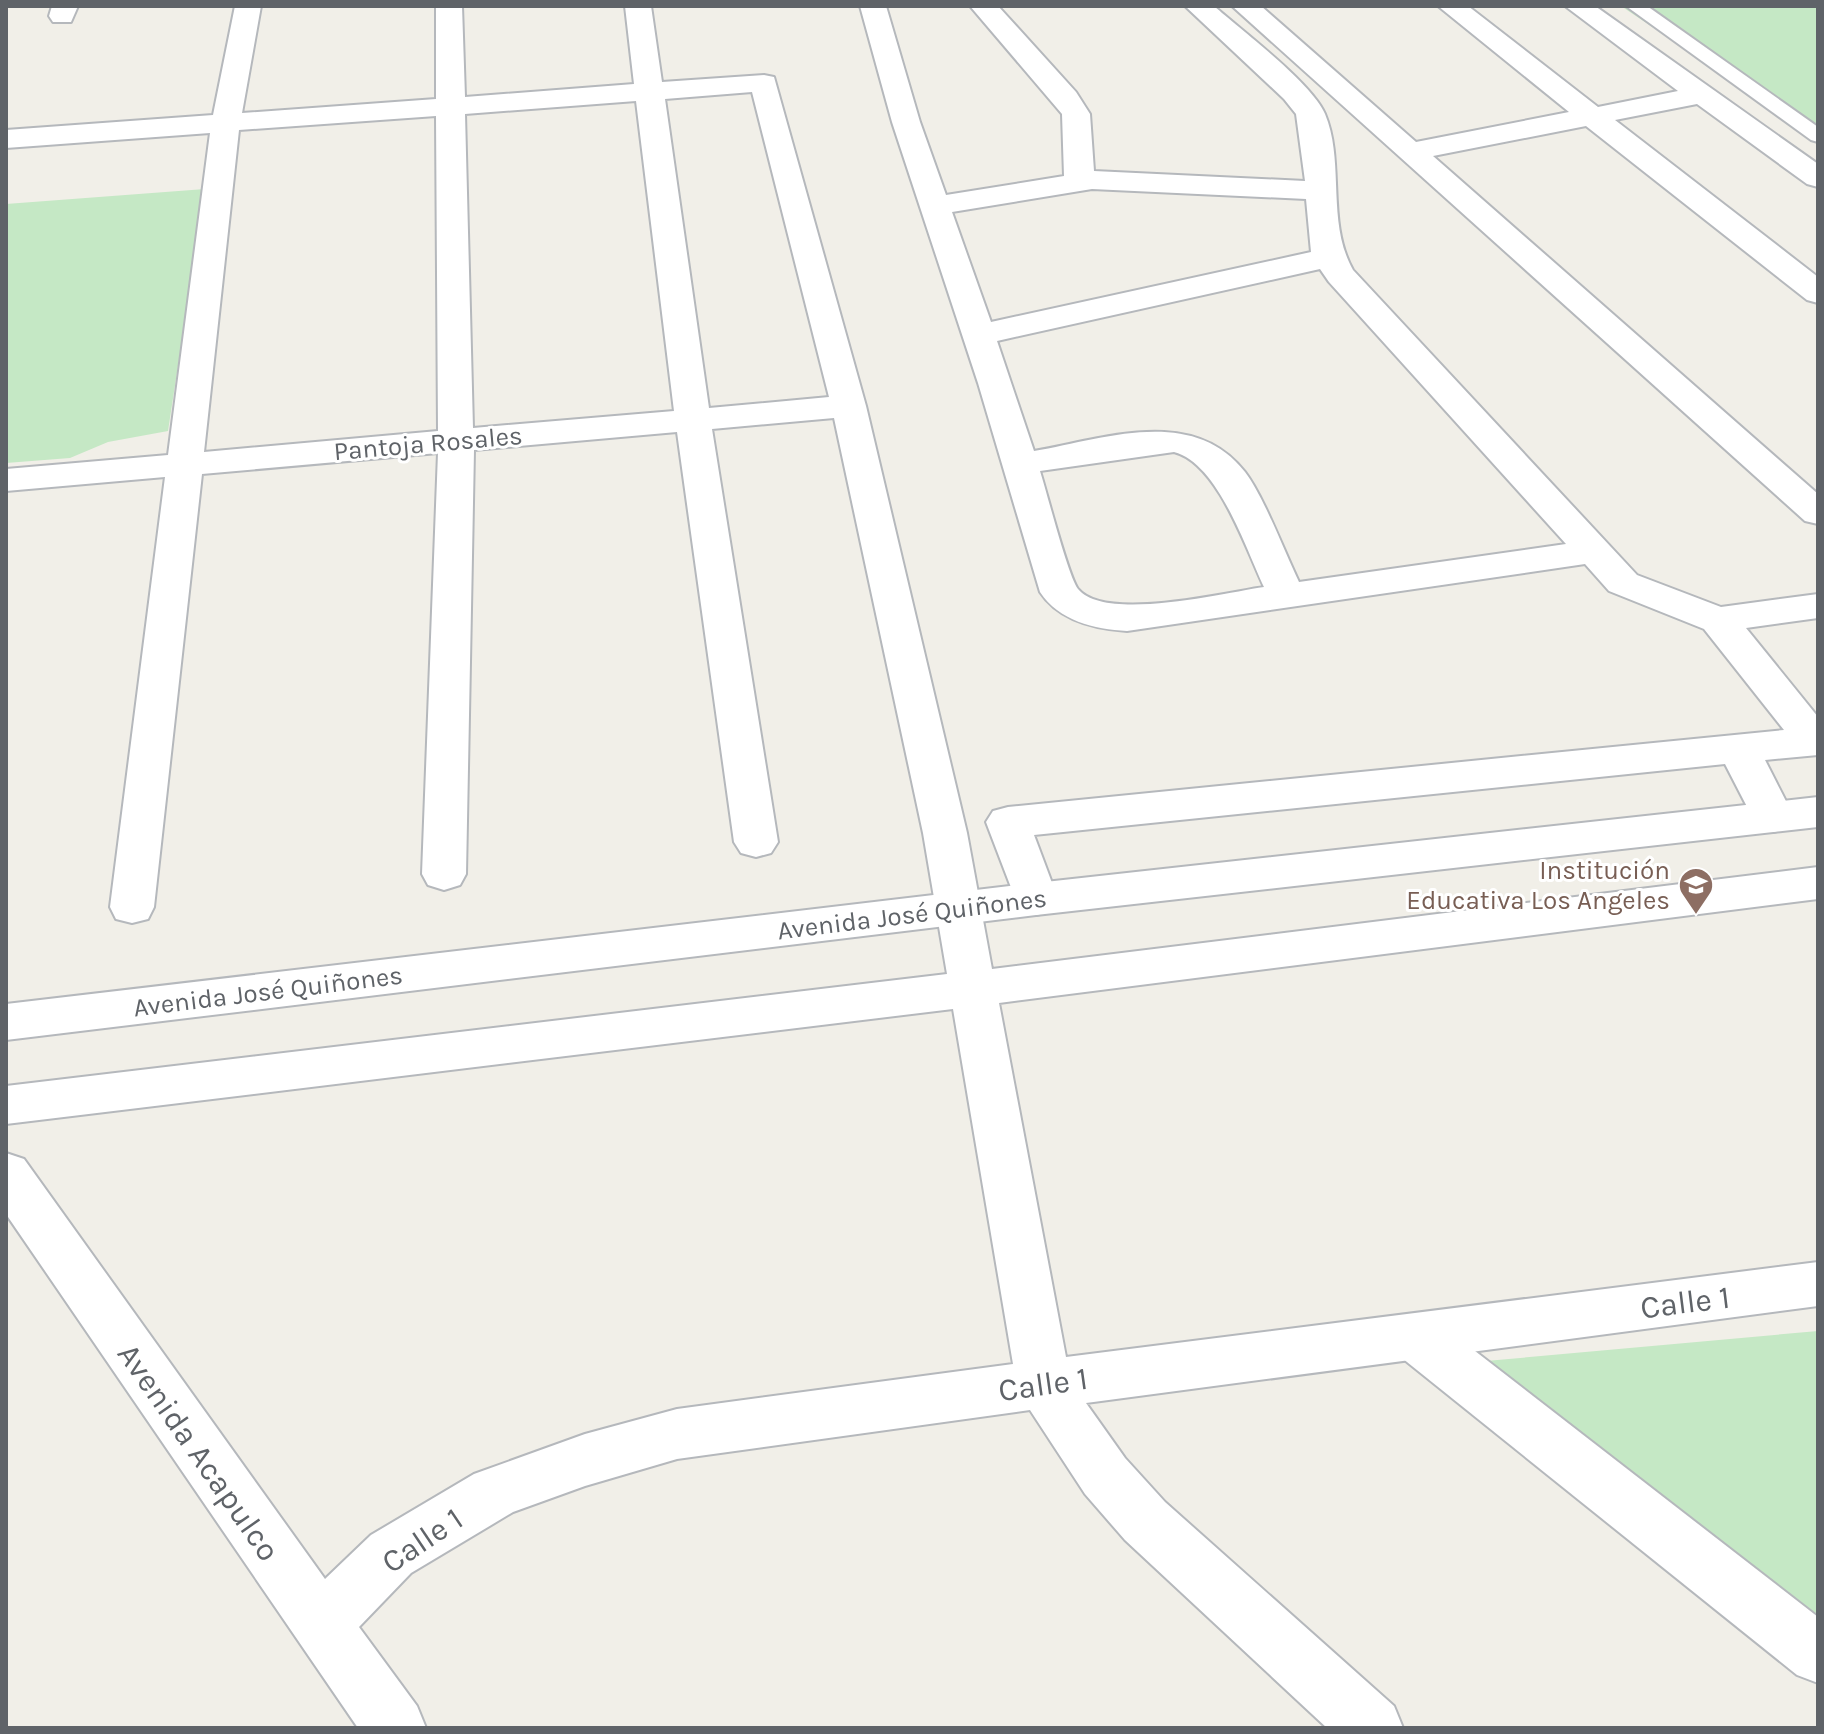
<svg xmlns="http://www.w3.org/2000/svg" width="1824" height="1734" viewBox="0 0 1824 1734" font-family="Karla,sans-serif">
<rect width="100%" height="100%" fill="#f1efe8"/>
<g fill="#c5e8c5">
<polygon points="1621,6 1818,6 1818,138"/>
<polygon points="205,189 168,431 108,442 70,458 6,463 6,204"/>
<polygon points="1818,1331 1818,1615 1486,1361"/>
</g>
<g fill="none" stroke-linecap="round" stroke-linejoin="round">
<defs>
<polygon id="service" points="1626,6 1647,6 1818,127 1818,142 1811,140"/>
<polygon id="pedestrian" points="1416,1314 1435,1320 1818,1617 1818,1683 1797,1675 1397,1354 1389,1337 1397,1320"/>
<g id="minor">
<polygon points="52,6 78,6 71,22 53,22 49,16"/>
<path d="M 235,6 L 261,6 L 242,113 L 436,99 L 436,6 L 462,6 L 465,97 L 634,84 L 625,6 L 651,6 L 662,82 L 764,75 L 774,77 L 866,406 L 967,833 L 992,969 L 1818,867 L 1818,899 L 999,1003 L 1066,1357 L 1818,1262 L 1818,1306 L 1086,1403 L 1125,1458 L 1165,1502 L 1394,1706 L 1403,1728 L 1327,1728 L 1125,1540 L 1085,1494 L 1030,1410 L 677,1459 L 585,1486 L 513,1512 L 411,1573 L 359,1627 L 417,1706 L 426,1728 L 358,1728 L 6,1214 L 6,1153 L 24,1159 L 325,1579 L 371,1535 L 474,1474 L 585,1434 L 677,1409 L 1013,1364 L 953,1009 L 6,1124 L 6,1086 L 947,974 L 923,833 L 834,418 L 712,429 L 778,842 L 771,853 L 756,857 L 741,853 L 734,842 L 677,432 L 474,450 L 466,874 L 460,885 L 444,890 L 428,885 L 422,874 L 438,453 L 202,474 L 154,907 L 148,919 L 132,923 L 116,919 L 110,907 L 165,477 L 6,491 L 6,469 L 168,455 L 210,133 L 6,148 L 6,130 L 213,115 ZM 752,92 L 829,397 L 709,408 L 665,99 ZM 636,101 L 674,411 L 473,428 L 465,114 ZM 436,116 L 438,431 L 204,452 L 239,130 Z"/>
<path d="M 860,6 L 886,6 L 920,122 L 946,195 L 1064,176 L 1062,114 L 970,6 L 998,6 L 1076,92 L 1090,114 L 1094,171 L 1305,181 L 1296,114 L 1284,99 L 1185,6 L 1214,6 C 1241,30 1312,83 1325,114 C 1345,162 1326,222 1353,270 L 1637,575 L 1721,607 L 1818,594 L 1818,618 L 1746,628 L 1818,717 L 1818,755 L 1765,760 L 1794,817 L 1788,828 L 1773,832 L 1758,828 L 1725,764 L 1034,835 L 1058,899 L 1052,911 L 1036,915 L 1020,911 L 986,822 L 993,811 L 1008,807 L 1784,730 L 1704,629 L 1609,591 L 1585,564 L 1127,631 C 1094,629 1059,621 1040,592 L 978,383 L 892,122 ZM 1092,189 L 1306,199 L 1311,252 L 991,322 L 952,212 ZM 1320,269 L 1329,282 L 1566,544 L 1299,582 C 1284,551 1264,497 1245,472 C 1193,405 1104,439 1034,451 L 997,341 ZM 1174,452 C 1218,463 1246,549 1264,587 C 1223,593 1105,622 1078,589 C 1068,576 1047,493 1040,471 Z"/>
<polygon points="1232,6 1261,6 1416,142 1569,112 1438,6 1468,6 1598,107 1678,91 1565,6 1595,6 1818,164 1818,187 1807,184 1697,104 1615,120 1818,277 1818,303 1807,300 1586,126 1433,156 1818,494 1818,524 1805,521"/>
</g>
<polygon id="tertiary" points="1818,797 1818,827 1036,915 6,1040 6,1004 1036,883"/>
</defs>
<use href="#service" stroke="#b5b8bc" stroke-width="4"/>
<use href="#pedestrian" stroke="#b5b8bc" stroke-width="4"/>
<use href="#minor" stroke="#b5b8bc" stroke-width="4"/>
<use href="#tertiary" stroke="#b5b8bc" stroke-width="4"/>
<use href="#service" fill="#fff" fill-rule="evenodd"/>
<use href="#pedestrian" fill="#fff" fill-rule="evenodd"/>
<use href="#minor" fill="#fff" fill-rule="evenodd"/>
<use href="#tertiary" fill="#fff" fill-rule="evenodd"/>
</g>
<defs>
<symbol id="school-pin" viewBox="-11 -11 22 30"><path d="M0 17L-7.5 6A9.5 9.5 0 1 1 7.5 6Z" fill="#8d6e63" stroke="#fff"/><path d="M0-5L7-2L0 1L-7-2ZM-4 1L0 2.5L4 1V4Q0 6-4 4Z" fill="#fff"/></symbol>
</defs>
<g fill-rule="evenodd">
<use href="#school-pin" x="1676" y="865" width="40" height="54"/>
</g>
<g text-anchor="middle" stroke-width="6" stroke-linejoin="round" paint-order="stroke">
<g font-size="26" fill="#5f6368" stroke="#fff">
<text transform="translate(428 443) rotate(-5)" y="9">Pantoja Rosales</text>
<text transform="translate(912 914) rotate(-7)" y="9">Avenida José Quiñones</text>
<text transform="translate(268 991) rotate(-7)" y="9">Avenida José Quiñones</text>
</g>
<g font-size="26" fill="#785e54" stroke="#fff" text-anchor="end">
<text x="1670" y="879">Institución<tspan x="1670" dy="30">Educativa Los Angeles</tspan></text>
</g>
<g font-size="32" fill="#5f6368" stroke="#fff">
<text transform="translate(1685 1302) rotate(-7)" y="11">Calle 1</text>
<text transform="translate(1043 1384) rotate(-8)" y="11">Calle 1</text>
<text transform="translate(199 1452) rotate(55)" y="11">Avenida Acapulco</text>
<text transform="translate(422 1540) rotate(-34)" y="11">Calle 1</text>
</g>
</g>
<rect width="1824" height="1734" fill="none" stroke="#5f6368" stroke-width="16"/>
</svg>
